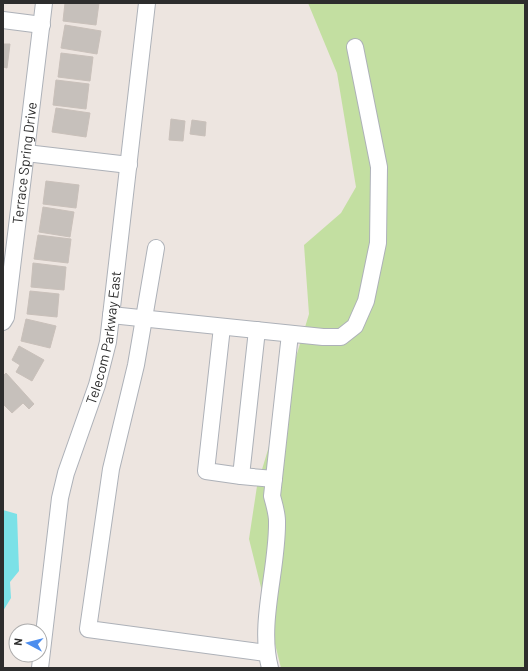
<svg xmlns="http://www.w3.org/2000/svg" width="528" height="671" viewBox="0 0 528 671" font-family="Barlow,sans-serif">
<rect width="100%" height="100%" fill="#ede5e0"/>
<polygon fill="#c3dfa1" points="308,3 525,3 525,668 281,668 249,539 257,486 309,314 304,245 341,213 356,187 337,73"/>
<polygon fill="#7be1e7" points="3,510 17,514 19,571 10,582 11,598 3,611"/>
<g fill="#c6c0bb" stroke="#c9c0ba">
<polygon points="65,3 99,3 96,25 63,21"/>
<polygon points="65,25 101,31 97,54 61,48"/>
<polygon points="3,44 10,44 7,68 3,67"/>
<polygon points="61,53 93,57 90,81 58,77"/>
<polygon points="56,80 89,84 86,109 53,105"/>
<polygon points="56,108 90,113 86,137 52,132"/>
<polygon points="171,119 185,121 183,141 169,140"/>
<polygon points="192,120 206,122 205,136 190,134"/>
<polygon points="46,181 79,185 76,208 43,204"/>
<polygon points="43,207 74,212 70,237 39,232"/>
<polygon points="38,235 71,239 68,263 34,259"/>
<polygon points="33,263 66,267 64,290 31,287"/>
<polygon points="30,291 59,294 57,317 27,314"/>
<polygon points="26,319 56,326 50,348 21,341"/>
<polygon points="19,346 44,360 32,381 16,372 20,365 12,360"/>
<polygon points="6,373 34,404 29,409 23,403 12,413 3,404 3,376"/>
</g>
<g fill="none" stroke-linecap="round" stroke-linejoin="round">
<defs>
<g id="minor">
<polyline points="3,20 42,25"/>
<polyline points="26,153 129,165"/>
<polyline points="156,248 136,365 111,469 88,629 266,653"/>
<polyline points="111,315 323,337 341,337 355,326 366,301 378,243 379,167 355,47"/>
<path id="s1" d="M 3,322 L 6,317 L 44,3"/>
<polyline points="222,327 206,471 241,476 257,330"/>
<polyline points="241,476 274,479"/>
<path id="s2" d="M 40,668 L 60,498 L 66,473 L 97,385 L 108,342 L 147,3"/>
<path d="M 270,668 C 258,623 278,568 277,521 C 277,513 274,504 272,496 L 290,334"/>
</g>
</defs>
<use href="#minor" stroke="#adb1b8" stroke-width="18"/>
<use href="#minor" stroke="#fff" stroke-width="16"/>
</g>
<g text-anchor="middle" stroke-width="3" stroke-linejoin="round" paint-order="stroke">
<g font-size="14" fill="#2d2d2d" stroke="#fff">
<text dy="5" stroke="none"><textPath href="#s1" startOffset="161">Terrace Spring Drive</textPath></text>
<text dy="5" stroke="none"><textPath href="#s2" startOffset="338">Telecom Parkway East</textPath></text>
</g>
</g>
<rect width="528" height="671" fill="none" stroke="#2d2d2d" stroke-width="8"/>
<g transform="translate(28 643) rotate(277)"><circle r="19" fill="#ffffff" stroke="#ababab"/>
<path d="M0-3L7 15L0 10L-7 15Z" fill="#4c8dee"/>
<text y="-6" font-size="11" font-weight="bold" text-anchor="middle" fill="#2d2d2d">N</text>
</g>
</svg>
